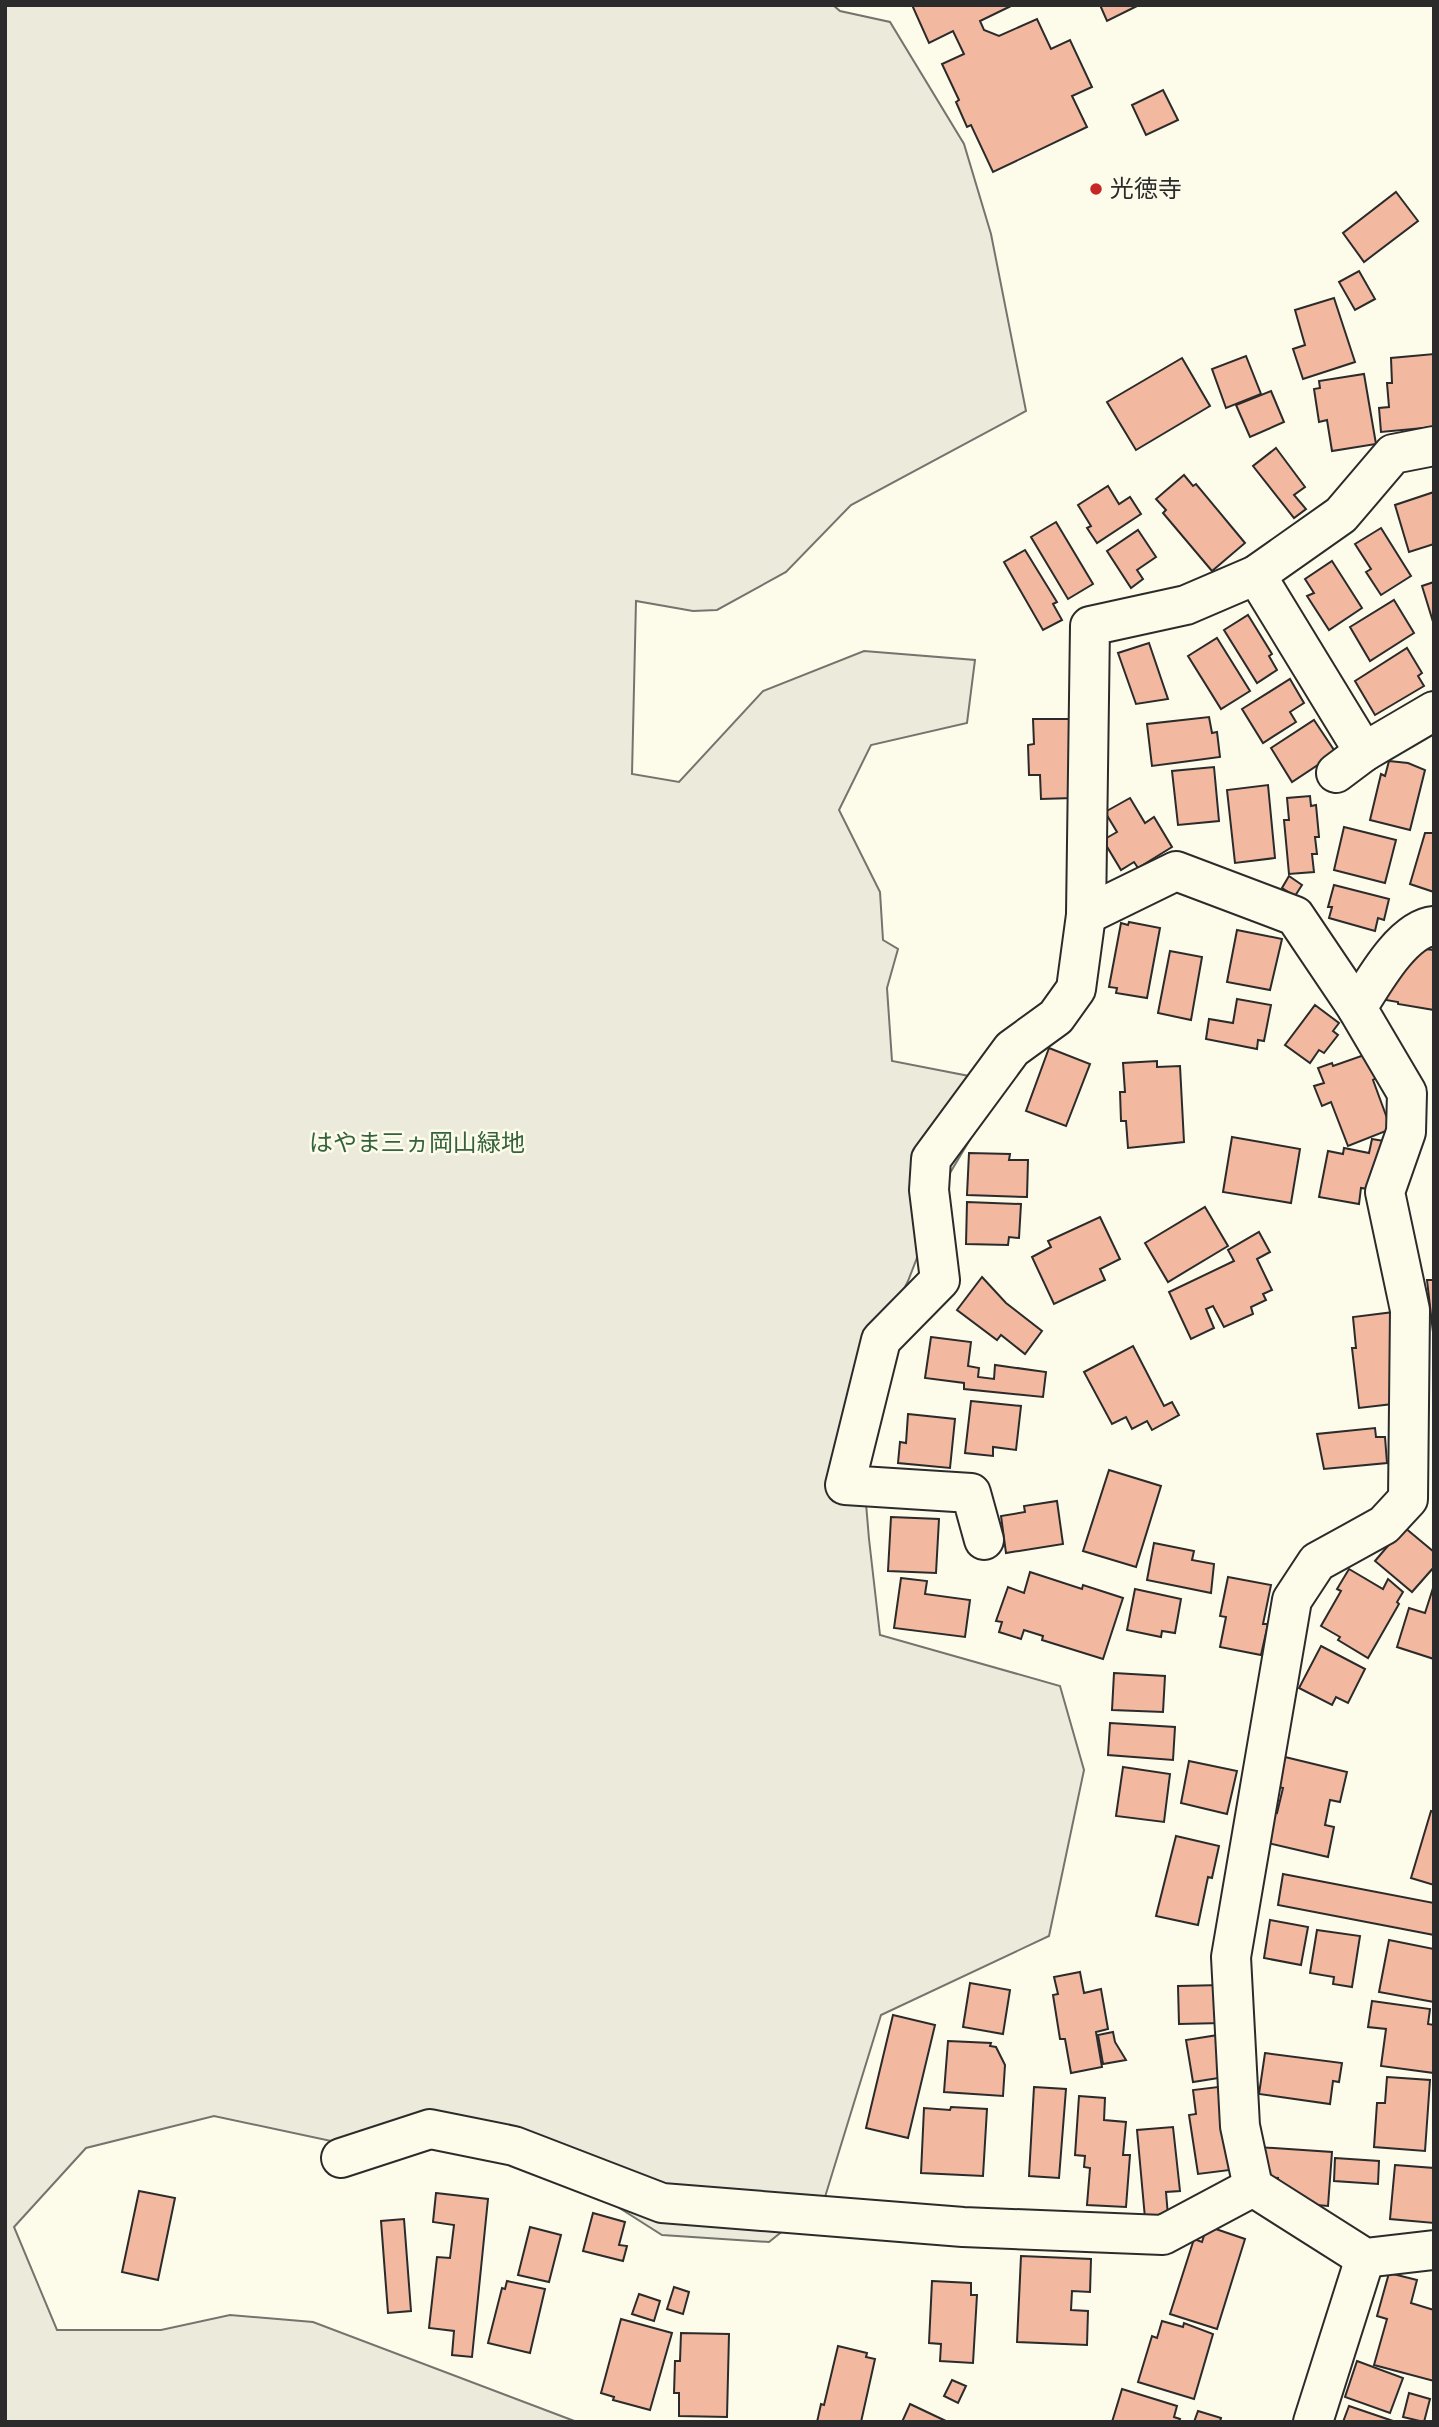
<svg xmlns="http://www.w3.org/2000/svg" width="1439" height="2427" viewBox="0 0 1439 2427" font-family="'IBM Plex Sans','Noto Sans JP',sans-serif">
<rect width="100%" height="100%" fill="#fdfbea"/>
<polygon fill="#ecebdb" stroke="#74746e" stroke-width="2" points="5,5 833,5 840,11 890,22 964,144 991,234 1026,411 851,505 786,572 717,610 693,611 636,601 632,774 679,782 763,691 864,651 975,660 967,723 871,745 839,810 880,892 883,940 898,949 887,988 892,1061 974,1077 987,1111 950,1173 908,1281 856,1385 869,1539 880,1635 1060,1686 1084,1770 1049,1936 881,2015 825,2197 769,2242 662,2235 492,2127 331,2141 214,2116 86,2148 14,2227 57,2330 161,2330 230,2315 313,2322 577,2422 5,2422"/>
<g fill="#f2b8a0" stroke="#2b2b2b" stroke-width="2">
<polygon points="912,5 1013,5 980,21 984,30 999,36 1037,19 1051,49 1070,40 1092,87 1072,96 1087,127 993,172 971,125 967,127 956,102 959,100 942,64 964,54 953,31 929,43"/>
<polygon points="1100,5 1139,5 1107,21"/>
<polygon points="1163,90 1178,120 1146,135 1132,105"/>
<polygon points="1396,192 1418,221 1364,262 1343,233"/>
<polygon points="1359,271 1375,299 1355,310 1339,282"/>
<polygon points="1334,298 1355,362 1303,379 1293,349 1305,345 1295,310"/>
<polygon points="1434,354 1434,427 1381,432 1379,408 1389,407 1387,383 1392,383 1391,358"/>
<polygon points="1246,356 1261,394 1226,408 1212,369"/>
<polygon points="1182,358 1210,406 1136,450 1107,402"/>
<polygon points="1364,374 1376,444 1332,451 1327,420 1319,422 1314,389 1320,388 1319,381"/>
<polygon points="1271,391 1284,422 1250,437 1236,405"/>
<polygon points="1276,448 1305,487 1294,495 1306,509 1294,518 1253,466"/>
<polygon points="1184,475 1193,486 1196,484 1245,543 1212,571 1163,513 1166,510 1156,499"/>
<polygon points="1108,486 1119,504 1130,497 1141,514 1097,543 1087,528 1091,526 1078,505"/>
<polygon points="1434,492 1434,544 1409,552 1395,505"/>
<polygon points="1056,522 1093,584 1068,599 1031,537"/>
<polygon points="1381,528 1411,576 1381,595 1366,572 1371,569 1355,544"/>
<polygon points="1138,530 1156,557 1137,570 1143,579 1131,588 1107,551"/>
<polygon points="1025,550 1057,602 1053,604 1062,620 1043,630 1004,562"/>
<polygon points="1332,561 1362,608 1329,630 1307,596 1314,593 1305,579"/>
<polygon points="1434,582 1434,625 1422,586"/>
<polygon points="1394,600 1414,633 1370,661 1350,627"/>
<polygon points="1248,615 1272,654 1269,656 1277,670 1257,683 1224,630"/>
<polygon points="1217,638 1250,691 1221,709 1188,656"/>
<polygon points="1149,643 1168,699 1136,704 1118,653"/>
<polygon points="1407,648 1422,673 1418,676 1424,686 1375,715 1355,681"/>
<polygon points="1290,679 1304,703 1290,712 1296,722 1263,743 1242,709"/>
<polygon points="1209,717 1212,733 1217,732 1220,757 1152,766 1147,724"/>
<polygon points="1033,719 1070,719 1073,798 1041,799 1040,775 1029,775 1028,745 1034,744"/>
<polygon points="1314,720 1336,753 1292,782 1271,748"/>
<polygon points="1389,761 1408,763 1425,770 1410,830 1370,820 1381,774 1385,776"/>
<polygon points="1214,767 1219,821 1178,825 1172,771"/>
<polygon points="1268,785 1275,858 1235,863 1227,790"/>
<polygon points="1310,796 1311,806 1316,805 1319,837 1315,837 1317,854 1312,854 1314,872 1289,874 1284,820 1289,820 1287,798"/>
<polygon points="1130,798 1145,823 1154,817 1172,847 1138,868 1134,862 1121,870 1103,840 1117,832 1105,812"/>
<polygon points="1344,827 1396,840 1385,883 1334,870"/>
<polygon points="1425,833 1434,833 1434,892 1410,884"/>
<polygon points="1289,876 1302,885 1295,896 1282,888"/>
<polygon points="1334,885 1389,899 1384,920 1378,918 1375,931 1329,918 1332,907 1328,907"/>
<polygon points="1129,922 1160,928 1147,998 1116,993 1117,988 1109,987 1121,923 1128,925"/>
<polygon points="1237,930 1282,939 1270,990 1227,982"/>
<polygon points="1416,948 1434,950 1434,1010 1398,1004 1398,1002 1386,1000 1390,971"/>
<polygon points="1170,951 1202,957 1191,1020 1158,1013"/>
<polygon points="1237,999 1271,1005 1264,1041 1258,1040 1257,1049 1206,1039 1209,1019 1233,1023"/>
<polygon points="1315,1005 1339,1023 1333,1031 1338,1035 1324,1053 1319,1050 1310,1063 1285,1045"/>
<polygon points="1049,1048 1090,1064 1066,1126 1026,1111"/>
<polygon points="1367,1054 1376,1078 1373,1080 1391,1129 1348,1146 1331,1102 1322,1106 1314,1086 1324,1083 1318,1068 1332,1063 1333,1066"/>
<polygon points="1157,1061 1157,1067 1180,1066 1184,1142 1128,1148 1126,1121 1121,1121 1120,1092 1125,1092 1123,1063"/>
<polygon points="1232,1137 1300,1149 1291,1203 1223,1192"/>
<polygon points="1372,1139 1390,1142 1380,1191 1361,1188 1359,1204 1319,1197 1328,1151 1343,1154 1344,1148 1369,1153"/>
<polygon points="969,1153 1010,1154 1009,1160 1028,1160 1027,1197 967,1195"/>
<polygon points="967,1202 1021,1204 1019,1238 1009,1237 1008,1245 966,1244"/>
<polygon points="1205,1207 1228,1246 1168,1282 1145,1243"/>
<polygon points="1100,1217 1120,1259 1100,1269 1105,1280 1054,1304 1032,1257 1051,1247 1048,1241"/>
<polygon points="1259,1232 1270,1252 1257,1259 1272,1290 1263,1294 1266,1300 1251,1307 1253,1314 1224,1327 1213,1306 1206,1309 1214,1328 1191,1339 1169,1292 1234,1261 1228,1250"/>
<polygon points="982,1277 1006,1303 1042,1331 1025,1354 1001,1335 997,1340 957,1310"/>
<polygon points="1427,1280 1434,1280 1434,1341"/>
<polygon points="1402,1311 1401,1403 1359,1408 1352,1348 1356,1348 1353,1317"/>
<polygon points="931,1337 971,1342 968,1366 979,1368 978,1377 994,1379 995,1365 1046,1372 1043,1397 964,1389 964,1383 925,1378"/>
<polygon points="1133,1346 1164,1406 1172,1402 1179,1415 1152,1430 1147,1421 1132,1429 1126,1417 1112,1424 1084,1372"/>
<polygon points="971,1401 1021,1406 1016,1450 993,1447 993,1456 965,1453"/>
<polygon points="908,1414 955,1419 950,1468 898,1463 900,1442 906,1443"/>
<polygon points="1375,1428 1376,1437 1385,1437 1387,1463 1324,1469 1317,1434"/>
<polygon points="1109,1470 1161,1486 1136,1567 1083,1551"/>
<polygon points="1057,1501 1063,1544 1006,1553 1001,1516 1025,1512 1024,1506"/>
<polygon points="891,1517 939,1519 936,1573 888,1571"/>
<polygon points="1404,1527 1434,1552 1434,1567 1412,1592 1375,1561"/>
<polygon points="1154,1543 1194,1551 1192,1560 1214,1564 1211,1593 1147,1580"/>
<polygon points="1349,1569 1383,1589 1388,1579 1403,1592 1397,1602 1399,1604 1368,1658 1338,1640 1340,1637 1321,1626 1341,1591 1337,1589"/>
<polygon points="1030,1572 1082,1589 1083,1585 1123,1598 1103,1659 1042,1640 1043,1636 1024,1630 1021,1639 999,1632 1002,1622 996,1621 1008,1587 1024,1593"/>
<polygon points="1228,1577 1271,1585 1263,1624 1268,1624 1261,1655 1220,1647 1226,1617 1220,1616"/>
<polygon points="901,1578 927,1581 925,1594 970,1600 965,1637 894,1628"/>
<polygon points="1434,1585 1434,1659 1397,1647 1409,1608 1425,1613"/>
<polygon points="1135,1589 1181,1599 1175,1633 1162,1631 1161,1637 1127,1630"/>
<polygon points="1321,1646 1365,1669 1348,1703 1336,1697 1332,1705 1299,1688"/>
<polygon points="1114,1673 1165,1676 1163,1712 1112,1710"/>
<polygon points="1110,1723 1175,1727 1173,1760 1108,1755"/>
<polygon points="1285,1757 1347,1772 1340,1802 1330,1800 1325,1825 1334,1827 1328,1857 1264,1842 1272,1812 1277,1813 1283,1788 1278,1787"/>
<polygon points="1189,1761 1237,1771 1227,1814 1181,1803"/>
<polygon points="1123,1767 1170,1774 1164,1822 1116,1816"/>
<polygon points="1431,1811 1434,1812 1434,1885 1411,1878"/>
<polygon points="1176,1836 1219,1846 1212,1878 1208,1877 1198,1925 1156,1916"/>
<polygon points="1283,1874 1434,1903 1434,1935 1278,1905"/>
<polygon points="1270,1920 1308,1927 1301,1965 1264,1958"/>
<polygon points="1317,1930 1360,1936 1352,1987 1333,1984 1334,1977 1310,1973"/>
<polygon points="1389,1940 1434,1949 1434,2002 1379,1992"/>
<polygon points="1080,1972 1084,1993 1101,1989 1108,2029 1096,2032 1102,2067 1071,2073 1065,2039 1060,2039 1053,1995 1058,1994 1054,1977"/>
<polygon points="970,1983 1010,1990 1003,2034 963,2027"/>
<polygon points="1222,1985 1222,2023 1179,2024 1178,1986"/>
<polygon points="1372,2001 1430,2009 1428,2024 1434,2025 1434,2073 1381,2066 1386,2029 1368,2027"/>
<polygon points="893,2015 935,2025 908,2138 866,2128"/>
<polygon points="1113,2032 1115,2042 1126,2060 1103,2064 1098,2035"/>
<polygon points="1218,2035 1225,2077 1193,2082 1186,2040"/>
<polygon points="948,2041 991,2043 990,2046 996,2047 1005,2065 1003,2096 944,2092"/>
<polygon points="1265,2053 1342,2063 1339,2082 1333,2081 1330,2104 1259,2094"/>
<polygon points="1387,2077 1430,2080 1425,2151 1374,2147 1377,2103 1385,2103"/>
<polygon points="1034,2087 1066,2089 1059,2178 1029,2176"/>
<polygon points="1218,2087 1230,2170 1198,2174 1189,2115 1196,2114 1193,2090"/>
<polygon points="1079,2096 1105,2098 1104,2120 1126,2122 1123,2155 1130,2155 1126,2207 1087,2205 1090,2168 1084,2167 1085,2156 1075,2155"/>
<polygon points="951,2107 987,2109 983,2176 921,2173 924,2108 950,2110"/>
<polygon points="1173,2127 1180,2191 1166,2192 1168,2216 1145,2218 1137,2130"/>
<polygon points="1257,2147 1332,2152 1328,2206 1304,2204 1277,2186 1278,2178 1265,2177"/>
<polygon points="1335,2158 1379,2161 1378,2184 1334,2181"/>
<polygon points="1395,2165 1434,2168 1434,2223 1390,2219"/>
<polygon points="139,2191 175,2198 158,2280 122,2272"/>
<polygon points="436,2193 488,2199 472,2357 452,2355 454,2331 429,2328 437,2257 450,2258 454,2225 433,2222"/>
<polygon points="593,2213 625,2222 619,2245 627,2246 623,2261 583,2251"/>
<polygon points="404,2219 411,2311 388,2313 381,2221"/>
<polygon points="1207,2226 1245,2239 1217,2329 1170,2314 1194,2239 1202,2242"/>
<polygon points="530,2227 561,2235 549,2282 518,2275"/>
<polygon points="1021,2256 1091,2259 1090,2292 1072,2291 1071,2310 1088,2311 1087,2345 1017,2342"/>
<polygon points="1389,2273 1417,2280 1411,2303 1434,2310 1434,2381 1374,2365 1387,2319 1377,2316"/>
<polygon points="507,2281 545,2289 530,2353 488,2343 502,2288 505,2289"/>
<polygon points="932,2281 971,2283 971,2295 977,2295 973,2363 940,2361 941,2344 929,2343"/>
<polygon points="674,2287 689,2292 683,2314 667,2309"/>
<polygon points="639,2294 660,2301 654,2321 632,2314"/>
<polygon points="621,2319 672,2333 650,2410 613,2400 614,2397 601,2393"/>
<polygon points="1162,2321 1183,2327 1184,2323 1213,2334 1194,2399 1138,2382 1152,2336 1157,2338"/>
<polygon points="681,2333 729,2334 727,2417 679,2416 679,2393 674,2393 675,2361 680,2361"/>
<polygon points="838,2346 867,2353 866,2357 875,2359 861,2422 817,2422 821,2404 824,2405"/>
<polygon points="1357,2361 1403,2378 1390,2413 1345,2397"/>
<polygon points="952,2380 966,2386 958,2403 944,2396"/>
<polygon points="1122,2389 1177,2406 1174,2417 1180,2419 1179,2422 1112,2422"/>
<polygon points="1409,2393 1430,2399 1424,2422 1403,2417"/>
<polygon points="910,2404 948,2422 902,2422"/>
<polygon points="1349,2406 1396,2422 1343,2422"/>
<polygon points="1198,2411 1221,2418 1220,2422 1194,2422"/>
</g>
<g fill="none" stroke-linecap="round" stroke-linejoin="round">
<defs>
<g id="minor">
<polyline points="1256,575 1364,752"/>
<polyline points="1336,773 1364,752 1434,711"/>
<polyline points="1086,915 1176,871 1295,916 1357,1008"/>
<polyline points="984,1540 971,1493 845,1485 881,1340 940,1280 929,1190 931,1159 1012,1049 1056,1017 1076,989 1086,915 1090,626 1186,605 1256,575 1341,515 1393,454 1434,446"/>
<polyline points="341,2158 430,2129 514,2146 662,2203 963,2227 1163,2235 1253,2187 1365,2258 1434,2250"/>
<path d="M 1253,2187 L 1240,2126 L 1231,1957 L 1292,1600 L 1317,1562 L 1384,1525 L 1408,1499 L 1410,1310 L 1385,1192 L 1406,1132 L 1407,1093 L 1357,1008 C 1373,983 1402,929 1434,926"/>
<polyline points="1313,2422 1365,2258"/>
</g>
</defs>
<use href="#minor" stroke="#2b2b2b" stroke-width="42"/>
<use href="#minor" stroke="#fdfbea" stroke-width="38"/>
</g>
<circle fill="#c62828" stroke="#fdfbea" stroke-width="2.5" cx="1096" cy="189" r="7"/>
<g text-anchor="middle" stroke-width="5" stroke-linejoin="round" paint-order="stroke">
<g font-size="24" fill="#2b2b2b" stroke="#fdfbea" text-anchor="start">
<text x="1110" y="197">光徳寺</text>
</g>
<g font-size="24" fill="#34623c" stroke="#fdfbea">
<text x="417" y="1151">はやま三ヵ岡山緑地</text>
</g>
</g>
<rect width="1439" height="2427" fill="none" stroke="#2b2b2b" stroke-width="14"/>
</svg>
